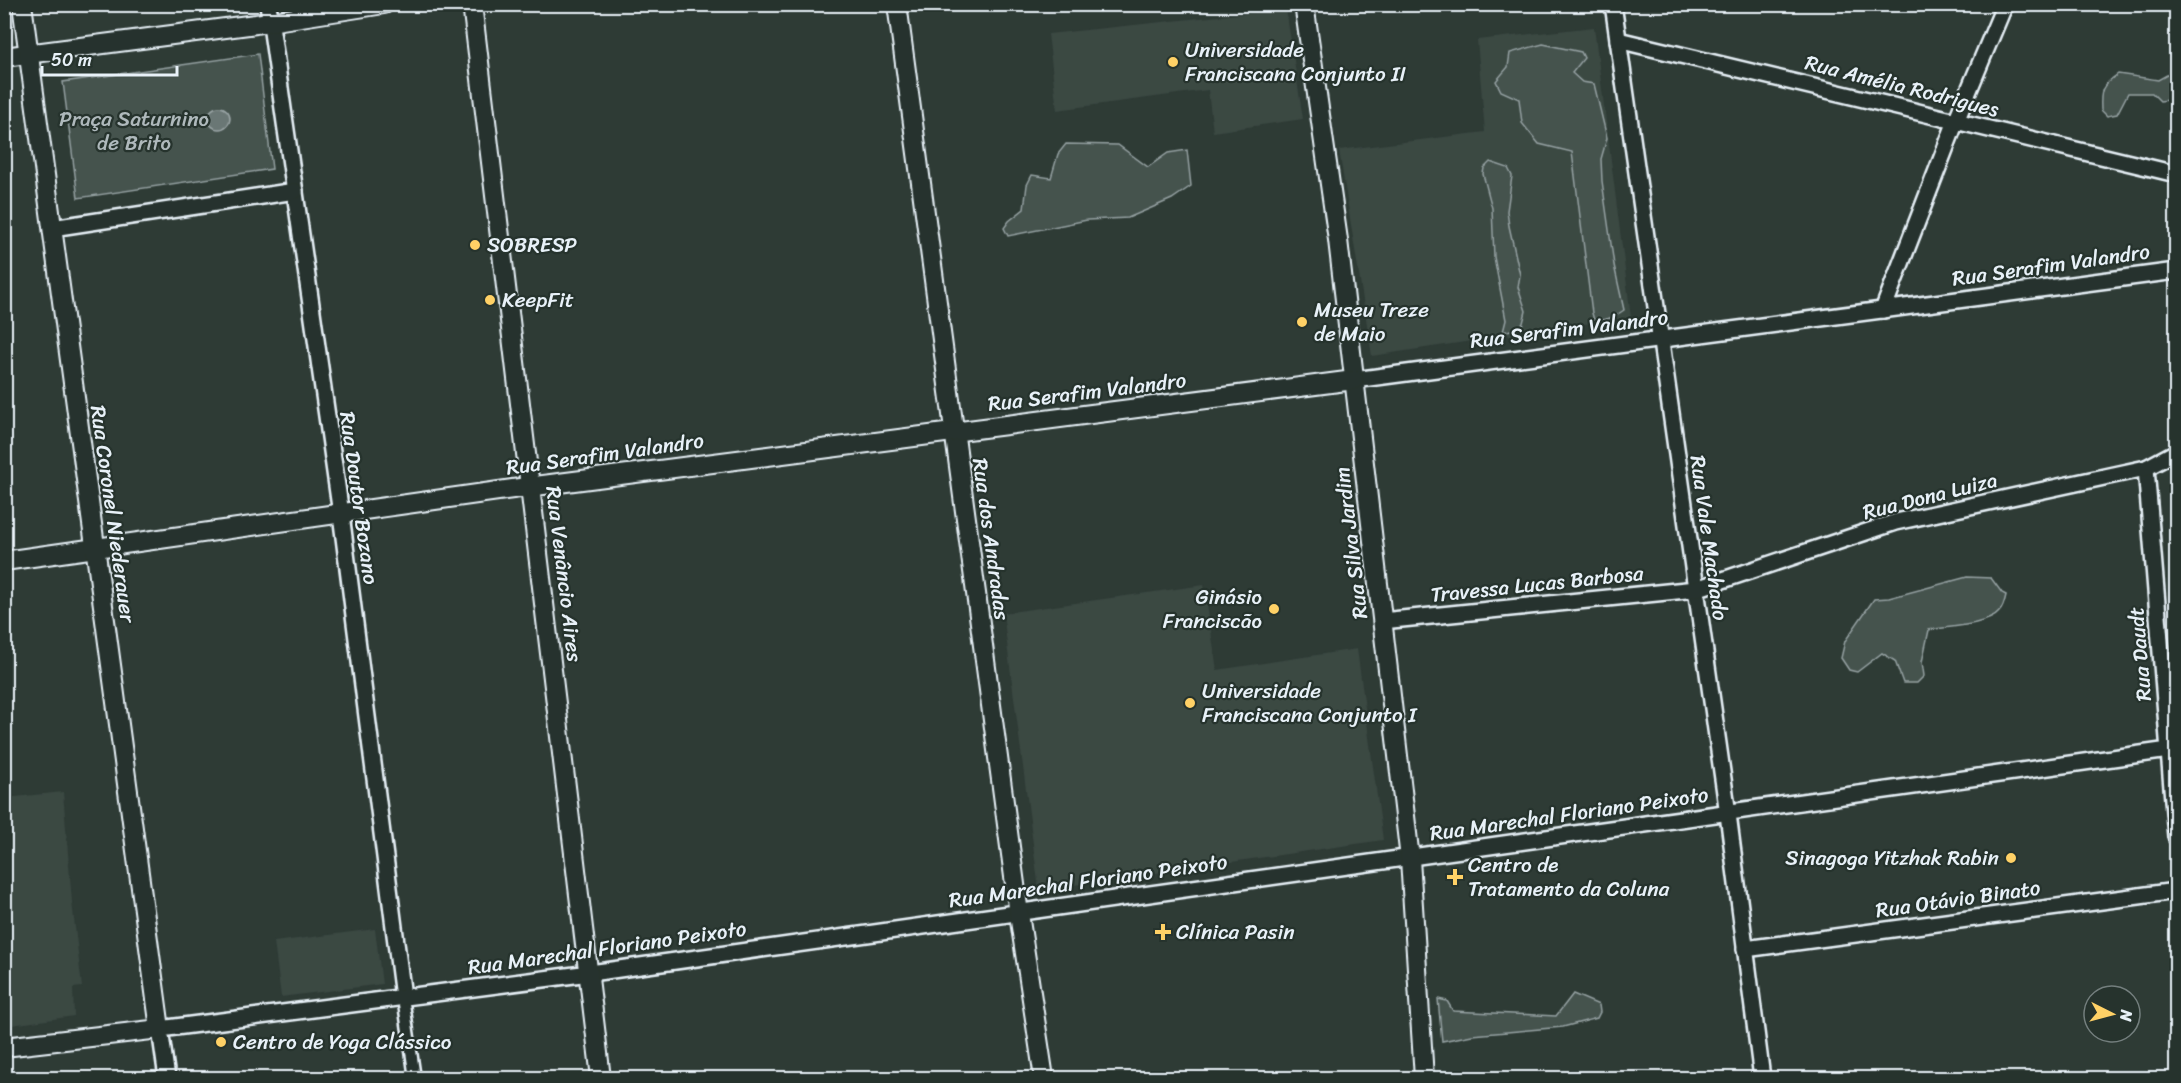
<svg xmlns="http://www.w3.org/2000/svg" width="2181" height="1083" viewBox="0 0 2181 1083" font-family="Sriracha,sans-serif">
<rect width="100%" height="100%" fill="#2e3b35"/>
<filter id="ink" filterUnits="userSpaceOnUse"><feTurbulence type="fractalNoise" baseFrequency=".0167" numOctaves="2"/><feDisplacementMap in="SourceGraphic" scale="12" xChannelSelector="R" yChannelSelector="G"/><feConvolveMatrix kernelMatrix="1 2 1 2 8 2 1 2 1" color-interpolation-filters="sRGB"/></filter>
<g filter="url(#ink)">
<g fill="#3b4843">
<polygon points="1286,9 1303,119 1213,132 1208,90 1057,110 1048,34"/>
<polygon points="1594,27 1631,317 1372,356 1339,150 1485,132 1477,40"/>
<polygon points="1204,585 1217,670 1357,649 1383,840 1039,890 1003,613"/>
<polygon points="63,792 72,902 82,987 73,988 74,1016 5,1026 5,798"/>
<polygon points="375,929 382,984 281,997 274,942"/>
</g>
<g fill="#45524e" stroke="#96a2a3" stroke-width="1.5">
<path d="M 1543,44 L 1581,52 L 1584,58 L 1572,73 L 1582,82 L 1594,84 L 1607,138 L 1601,159 L 1602,181 L 1614,265 L 1624,310 C 1614,317 1607,321 1594,320 L 1592,313 L 1572,152 L 1539,144 L 1522,123 L 1519,99 L 1501,91 L 1496,81 L 1508,67 L 1510,53 Z"/>
<polygon points="258,54 272,169 78,198 63,82"/>
<path d="M 2174,71 L 2176,71 L 2176,99 L 2160,101 L 2152,93 L 2128,93 L 2117,114 L 2107,116 L 2101,110 C 2100,90 2101,86 2118,74 L 2158,80 Z"/>
<polygon points="1066,144 1118,145 1148,167 1168,153 1187,150 1191,186 1172,199 1128,218 1087,220 1008,236 1004,228 1009,221 1024,209 1027,185 1032,175 1051,178 1058,154"/>
<polygon points="1490,162 1508,168 1512,176 1507,211 1509,226 1520,275 1518,287 1526,311 1523,323 1519,328 1503,332 1506,320 1494,257 1492,208 1483,174 1484,168"/>
<path d="M 1967,577 L 1991,578 L 2002,593 L 2006,595 C 2005,600 2003,608 1999,612 C 1989,625 1946,627 1929,630 L 1922,662 L 1924,676 L 1917,683 L 1903,683 L 1895,661 L 1882,653 L 1857,672 L 1849,670 L 1841,658 L 1845,641 L 1874,599 L 1889,598 Z"/>
<polygon points="1573,994 1599,1005 1600,1012 1597,1018 1563,1027 1472,1035 1442,1041 1438,999 1447,1001 1453,1011 1556,1016"/>
</g>
<circle fill="#6b7775" stroke="#9da8a9" stroke-width="1.5" cx="219" cy="118" r="11"/>
<g fill="none" stroke-linecap="round" stroke-linejoin="round">
<defs>
<polyline id="pedestrian" points="403,997 415,1078"/>
<g id="minor">
<polyline points="268,4 341,514 403,997"/>
<polyline points="1613,4 1728,814 1762,1078"/>
<polyline points="1618,40 2176,174"/>
<polyline points="52,228 295,191"/>
<polyline points="1883,310 1956,121 2005,4"/>
<polyline points="1354,380 2176,271"/>
<polyline points="2146,468 2176,837"/>
<polyline points="1382,621 1696,589 1896,522 2146,468 2176,452"/>
<polyline points="1745,949 2176,891"/>
<polyline points="167,1078 160,1029 605,971 2176,749"/>
</g>
<g id="tertiary">
<polyline points="472,4 601,1078"/>
<polyline points="897,4 1019,914 1044,1078"/>
<polyline points="1304,4 1338,240 1410,859 1424,1078"/>
<polyline points="4,57 256,24 384,4"/>
<polyline points="4,561 520,488 1354,380"/>
<polyline points="4,1047 160,1029 22,4"/>
</g>
</defs>
<use href="#pedestrian" stroke="#e8f1f8" stroke-width="15"/>
<use href="#minor" stroke="#e8f1f8" stroke-width="20"/>
<use href="#tertiary" stroke="#e8f1f8" stroke-width="22"/>
<use href="#pedestrian" stroke="#26332d" stroke-width="10"/>
<use href="#minor" stroke="#26332d" stroke-width="15"/>
<use href="#tertiary" stroke="#26332d" stroke-width="18"/>
</g>
</g>
<g fill="#ffd166" stroke="#26332d" stroke-width="2">
<circle cx="1173" cy="62" r="6"/>
<circle cx="475" cy="245" r="6"/>
<circle cx="490" cy="300" r="6"/>
<circle cx="1302" cy="322" r="6"/>
<circle cx="1274" cy="609" r="6"/>
<circle cx="1190" cy="703" r="6"/>
<circle cx="2011" cy="858" r="6"/>
<path d="M1452 868h6v6h6v6h-6v6h-6v-6h-6v-6h6z"/>
<path d="M1160 923h6v6h6v6h-6v6h-6v-6h-6v-6h6z"/>
<circle cx="221" cy="1042" r="6"/>
</g>
<g text-anchor="middle" stroke-width="4.5" stroke-linejoin="round" paint-order="stroke">
<g font-size="21" fill="#e8f1f8" stroke="#26332d" text-anchor="start">
<text x="1185" y="57">Universidade<tspan x="1185" dy="24">Franciscana Conjunto II</tspan></text>
<text x="487" y="252">SOBRESP</text>
<text x="502" y="307">KeepFit</text>
<text x="1314" y="317">Museu Treze<tspan x="1314" dy="24">de Maio</tspan></text>
<text x="1262" y="604" text-anchor="end">Ginásio<tspan x="1262" dy="24">Franciscão</tspan></text>
<text x="1202" y="698">Universidade<tspan x="1202" dy="24">Franciscana Conjunto I</tspan></text>
<text x="1999" y="865" text-anchor="end">Sinagoga Yitzhak Rabin</text>
<text x="1468" y="872">Centro de<tspan x="1468" dy="24">Tratamento da Coluna</tspan></text>
<text x="1176" y="939">Clínica Pasin</text>
<text x="233" y="1049">Centro de Yoga Clássico</text>
</g>
<g font-size="21" fill="#e8f1f8" stroke="#26332d">
<text transform="translate(1902 86) rotate(14)" y="7">Rua Amélia Rodrigues</text>
<text transform="translate(2051 265) rotate(-8)" y="7">Rua Serafim Valandro</text>
<text transform="translate(1569 329) rotate(-7)" y="7">Rua Serafim Valandro</text>
<text transform="translate(1087 392) rotate(-7)" y="7">Rua Serafim Valandro</text>
<text transform="translate(605 454) rotate(-8)" y="7">Rua Serafim Valandro</text>
<text transform="translate(1930 496) rotate(-14)" y="7">Rua Dona Luiza</text>
<text transform="translate(359 498) rotate(82)" y="7">Rua Doutor Bozano</text>
<text transform="translate(113 514) rotate(82)" y="7">Rua Coronel Niederauer</text>
<text transform="translate(1709 538) rotate(82)" y="7">Rua Vale Machado</text>
<text transform="translate(991 539) rotate(82)" y="7">Rua dos Andradas</text>
<text transform="translate(1351 543) rotate(-97)" y="7">Rua Silva Jardim</text>
<text transform="translate(564 574) rotate(83)" y="7">Rua Venâncio Aires</text>
<text transform="translate(1537 584) rotate(-6)" y="7">Travessa Lucas Barbosa</text>
<text transform="translate(2140 654) rotate(-95)" y="7">Rua Daudt</text>
<text transform="translate(1569 814) rotate(-8)" y="7">Rua Marechal Floriano Peixoto</text>
<text transform="translate(1088 881) rotate(-8)" y="7">Rua Marechal Floriano Peixoto</text>
<text transform="translate(1958 899) rotate(-8)" y="7">Rua Otávio Binato</text>
<text transform="translate(607 948) rotate(-8)" y="7">Rua Marechal Floriano Peixoto</text>
</g>
<g font-size="21" fill="#afb9bc" stroke="#26332d">
<text x="134" y="126">Praça Saturnino<tspan x="134" dy="24">de Brito</tspan></text>
</g>
</g>
<rect width="2181" height="1083" fill="none" stroke="#26332d" stroke-width="24"/>
<rect x="12" y="12" width="2157" height="1059" fill="none" stroke="#e8f1f8" stroke-width="2" filter="url(#ink)"/>
<g transform="translate(2112 1014) rotate(96)"><circle r="28" fill="#26332d" stroke="#747f7e" stroke-width="1.5"/>
<path d="M0-4.5L10 22L0 15L-10 22Z" fill="#ffd166"/>
<text y="-9" font-size="16" font-weight="bold" text-anchor="middle" fill="#e8f1f8">N</text>
</g>
<path d="M42 66v9h135v-9" fill="none" stroke="#e8f1f8" stroke-width="3"/>
<text x="51" y="66" font-size="18" fill="#e8f1f8" stroke="#26332d" stroke-width="4.5" paint-order="stroke">50 m</text>
</svg>
